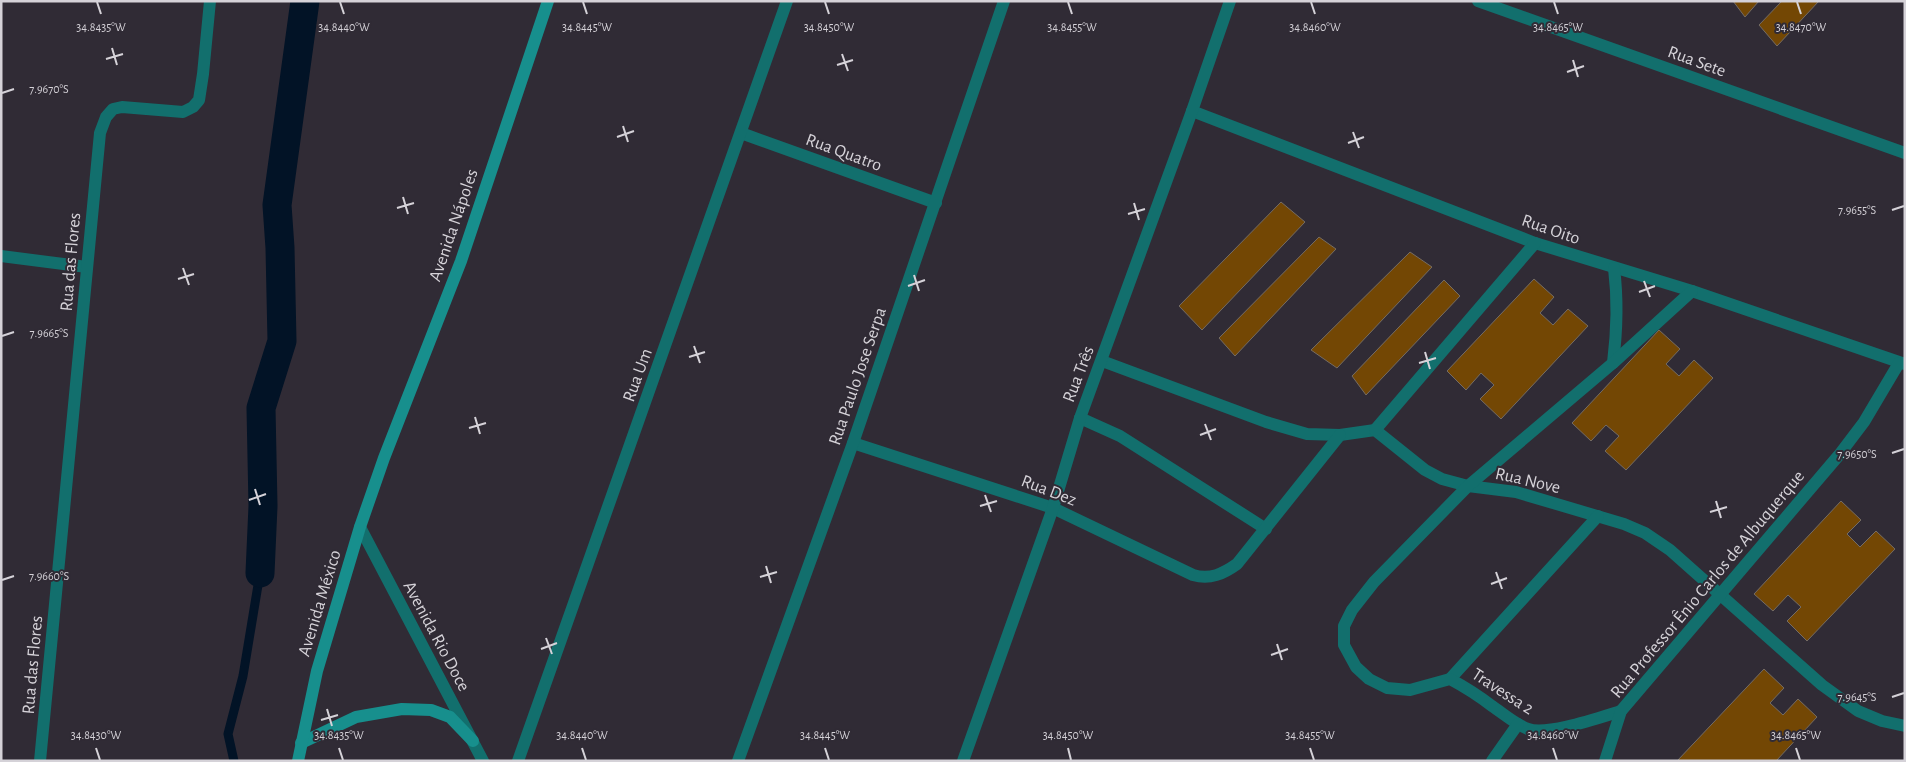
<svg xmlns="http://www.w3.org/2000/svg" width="1906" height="762" viewBox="0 0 1906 762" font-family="'Alegreya Sans',sans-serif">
<rect width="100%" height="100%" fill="#302b35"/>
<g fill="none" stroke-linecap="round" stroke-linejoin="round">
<polyline stroke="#021326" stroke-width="9" points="234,761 228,734 243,676 260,573"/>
<polyline stroke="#021326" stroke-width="29" points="260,573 263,506 261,408 282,341 280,248 277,205 305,1"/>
</g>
<g fill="#734704" stroke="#756c63">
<polygon points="1733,1 1759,1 1745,17"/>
<polygon points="1782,1 1819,1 1777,46 1759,25"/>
<polygon points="1281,202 1305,222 1202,330 1179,306"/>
<polygon points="1319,237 1336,249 1235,356 1219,338"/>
<polygon points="1410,252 1432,267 1337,368 1311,350"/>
<polygon points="1534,279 1554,297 1540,313 1553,325 1568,309 1588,326 1501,419 1480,399 1494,385 1481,373 1466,390 1447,371"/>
<polygon points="1444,280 1460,296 1366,395 1352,376"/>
<polygon points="1659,330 1680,349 1666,364 1679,376 1694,360 1713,378 1626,470 1605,451 1619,436 1606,425 1591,441 1572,423"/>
<polygon points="1841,501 1861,520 1847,534 1860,547 1876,531 1895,549 1807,641 1787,621 1801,607 1788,595 1773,611 1754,594"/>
<polygon points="1764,669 1784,688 1770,703 1783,715 1798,699 1817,717 1776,761 1677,761"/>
</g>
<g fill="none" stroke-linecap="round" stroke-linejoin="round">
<g stroke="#126f6d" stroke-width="12">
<polyline points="1478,1 1905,153"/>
<polyline points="1192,111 1535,243 1692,291 1905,364"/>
<polyline points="741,133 936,203"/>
<polyline points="1,256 87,267"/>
<polyline points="1102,361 1266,422 1307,434 1340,435 1375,430 1425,470 1442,479 1468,486 1516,492 1624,524 1645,533 1670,550 1822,685 1858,711 1882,721 1905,726"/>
<path d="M 1613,363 C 1617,331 1618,300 1614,268"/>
<polyline points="1080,418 1120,436 1266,529"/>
<polyline points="1375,430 1535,243"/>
<path d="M 853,443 L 1053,508 L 1193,575 C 1210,580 1223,574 1237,564 L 1340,435"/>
<polyline points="1450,679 1598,516"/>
<path d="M 1621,711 C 1601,717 1547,736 1528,729 C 1515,724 1504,714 1492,706 C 1479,696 1465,687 1450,679 L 1410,690 L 1387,688 L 1369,679 L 1356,667 L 1344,645 L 1344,626 L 1352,610 L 1374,582 L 1468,486 L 1613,363 L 1692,291"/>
<polyline points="40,761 100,133 106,117 113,109 122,107 183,112 193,107 199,100 203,74 210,1"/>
<polyline points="518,761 787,1"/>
<polyline points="738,761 853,443 1004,1"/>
<polyline points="963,761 1053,508 1080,418 1192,111 1230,1"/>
<polyline points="1492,761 1518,724"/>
<polyline points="1605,761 1621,711 1839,455 1864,422 1899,363"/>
</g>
<polyline stroke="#126f6d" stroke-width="12" points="360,527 483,761"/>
<g stroke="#178f8d" stroke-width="12">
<polyline points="301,743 356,717 402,709 431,710 450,717 473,741"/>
<polyline points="298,761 317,671 360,527 384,458 461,261 548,1"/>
</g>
</g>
<path fill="none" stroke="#d5d2d8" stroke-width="2" d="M 97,2 L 101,14M 340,2 L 344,14M 583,2 L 587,14M 825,2 L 829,14M 1068,2 L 1072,14M 1311,2 L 1315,14M 1554,2 L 1558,14M 1797,2 L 1801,14M 112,48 L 117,65M 842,54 L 848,71M 106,59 L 123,54M 1573,60 L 1578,77M 837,65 L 853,60M 1567,72 L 1584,66M 2,93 L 14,89M 623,126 L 628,142M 1353,132 L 1359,148M 617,137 L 634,131M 1348,143 L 1364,137M 403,197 L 408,214M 1134,203 L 1139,220M 397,208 L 414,203M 1892,210 L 1904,206M 1128,214 L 1145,209M 183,268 L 189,285M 914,275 L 919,291M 178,279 L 194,274M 1644,281 L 1650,297M 908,286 L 925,280M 1639,292 L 1655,286M 2,336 L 14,332M 694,346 L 700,363M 1425,352 L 1430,369M 689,357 L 705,352M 1419,363 L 1436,358M 475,417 L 480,434M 1205,424 L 1211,440M 469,428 L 486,423M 1200,435 L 1216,429M 1892,453 L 1904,449M 255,489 L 260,505M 985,495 L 991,512M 249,500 L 266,494M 1716,501 L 1721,518M 980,506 L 997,501M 1710,512 L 1727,507M 766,566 L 771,583M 1496,572 L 1502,589M 760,577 L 777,572M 2,580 L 14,576M 1491,584 L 1507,578M 546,638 L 552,654M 1277,644 L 1282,660M 541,649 L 557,643M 1271,655 L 1288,649M 1892,697 L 1904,693M 327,709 L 332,726M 321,720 L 338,715M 96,748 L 100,760M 339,748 L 343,760M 582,748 L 586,760M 825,748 L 829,760M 1068,748 L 1071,760M 1310,748 L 1314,760M 1553,748 L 1557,760M 1796,748 L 1800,760"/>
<g text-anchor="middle" stroke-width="4" stroke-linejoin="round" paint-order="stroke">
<g font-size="18" fill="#d5d2d8" stroke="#302b35">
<text transform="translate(1697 61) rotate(20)" y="6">Rua Sete</text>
<text transform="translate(844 152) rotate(20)" y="6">Rua Quatro</text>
<text transform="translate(453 225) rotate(-71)" y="6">Avenida Nápoles</text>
<text transform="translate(1551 229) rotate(19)" y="6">Rua Oito</text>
<text transform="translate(70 262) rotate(-85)" y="6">Rua das Flores</text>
<text transform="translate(1078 374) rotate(-69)" y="6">Rua Três</text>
<text transform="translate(637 375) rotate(-70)" y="6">Rua Um</text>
<text transform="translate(857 376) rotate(-71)" y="6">Rua Paulo Jose Serpa</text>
<text transform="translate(1528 480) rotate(13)" y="6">Rua Nove</text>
<text transform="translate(1049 490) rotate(21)" y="6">Rua Dez</text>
<text transform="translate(1707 584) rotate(-50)" y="6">Rua Professor Ênio Carlos de Albuquerque</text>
<text transform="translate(319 603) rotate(-73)" y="6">Avenida México</text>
<text transform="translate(437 636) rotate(62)" y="6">Avenida Rio Doce</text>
<text transform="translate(32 665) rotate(-85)" y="6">Rua das Flores</text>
<text transform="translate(1503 691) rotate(33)" y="6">Travessa 2</text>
</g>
</g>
<g font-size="12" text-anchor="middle" fill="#d5d2d8" stroke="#302b35" stroke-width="4" stroke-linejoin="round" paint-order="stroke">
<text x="101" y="31">34.8435°W</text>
<text x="344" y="31">34.8440°W</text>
<text x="587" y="31">34.8445°W</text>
<text x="829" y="31">34.8450°W</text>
<text x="1072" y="31">34.8455°W</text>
<text x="1315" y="31">34.8460°W</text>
<text x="1558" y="31">34.8465°W</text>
<text x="1801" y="31">34.8470°W</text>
<text x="49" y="93">7.9670°S</text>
<text x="1857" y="214">7.9655°S</text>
<text x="49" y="337">7.9665°S</text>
<text x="1857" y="458">7.9650°S</text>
<text x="49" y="580">7.9660°S</text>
<text x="1857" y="701">7.9645°S</text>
<text x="96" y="739">34.8430°W</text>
<text x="339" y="739">34.8435°W</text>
<text x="582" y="739">34.8440°W</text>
<text x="825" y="739">34.8445°W</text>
<text x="1068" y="739">34.8450°W</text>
<text x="1310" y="739">34.8455°W</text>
<text x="1553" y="739">34.8460°W</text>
<text x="1796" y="739">34.8465°W</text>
</g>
<rect width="1906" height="762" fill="none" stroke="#d5d2d8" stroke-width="5"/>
</svg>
